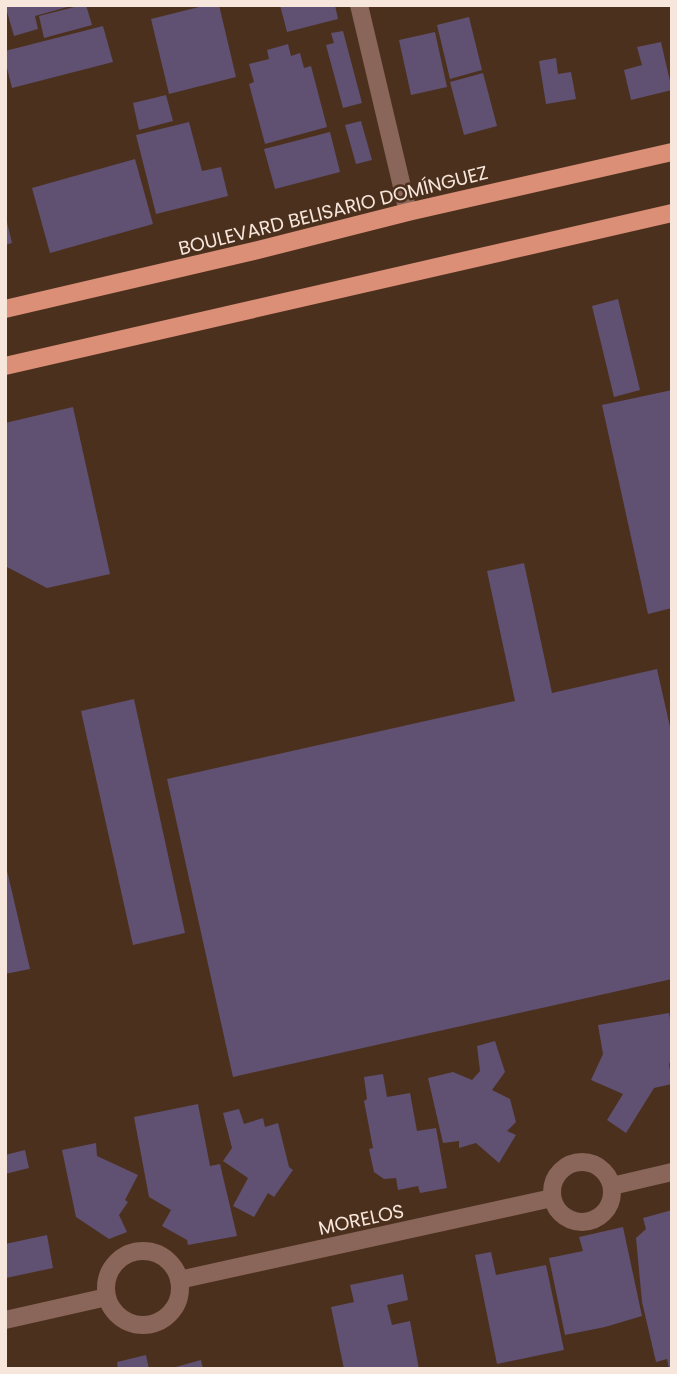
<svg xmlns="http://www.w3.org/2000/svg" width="677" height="1374" viewBox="0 0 677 1374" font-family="Poppins,sans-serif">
<rect width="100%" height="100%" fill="#4b301e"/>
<g fill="#605071">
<polygon points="5,5 71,5 71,6 35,16 38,29 14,36"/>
<polygon points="82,5 86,5 92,25 44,38 39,16"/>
<polygon points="207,5 219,5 236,77 169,94 151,19"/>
<polygon points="280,5 335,5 338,19 287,32"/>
<polygon points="469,17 482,70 450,79 437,25"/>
<polygon points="103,26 113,62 12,88 5,60 5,51"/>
<polygon points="343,31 362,103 343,108 326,45 334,43 331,33"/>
<polygon points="435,32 447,87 411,95 399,40"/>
<polygon points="661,42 672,90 631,100 624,70 642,65 637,47"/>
<polygon points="288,44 291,56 300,53 304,68 311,66 327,127 265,144 249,84 254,82 249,64 269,59 267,50"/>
<polygon points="556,58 558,74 571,72 576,99 546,104 539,61"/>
<polygon points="483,73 497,126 464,135 450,82"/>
<polygon points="166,95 173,121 139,130 133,103"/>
<polygon points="361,121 372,160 356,164 345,125"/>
<polygon points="189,122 202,171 221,167 228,196 156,214 136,135"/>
<polygon points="330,132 340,172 275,189 264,149"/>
<polygon points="135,159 153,224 50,253 32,188"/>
<polygon points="5,214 12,243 5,245"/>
<polygon points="618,299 640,390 614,397 592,306"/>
<polygon points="672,390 672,608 648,614 602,405"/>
<polygon points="73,407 110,574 47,588 5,566 5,423"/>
<polygon points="524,563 552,693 657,669 672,736 672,979 233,1077 167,779 515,701 487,571"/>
<polygon points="134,699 185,933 133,945 81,711"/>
<polygon points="5,862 30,969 5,974"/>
<polygon points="669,1013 672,1029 672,1060 669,1064 672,1084 654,1088 626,1133 607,1120 623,1094 591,1080 603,1054 598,1025"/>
<polygon points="495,1041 505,1072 492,1090 510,1099 516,1122 507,1131 516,1135 499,1163 476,1143 459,1148 459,1141 443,1143 428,1078 453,1072 472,1080 480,1071 477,1046"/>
<polygon points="383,1074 387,1097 410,1093 417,1131 436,1128 447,1188 420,1193 418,1186 398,1190 396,1178 384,1179 374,1172 369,1149 373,1148 364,1101 367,1099 364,1077"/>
<polygon points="198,1104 210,1166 220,1164 237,1236 188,1245 187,1240 162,1226 171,1210 149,1197 134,1117"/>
<polygon points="239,1109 244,1124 263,1118 265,1127 278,1123 289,1167 293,1170 274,1197 268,1193 254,1217 233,1206 248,1178 223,1161 232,1148 223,1113"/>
<polygon points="96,1143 97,1156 138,1175 125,1200 128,1202 119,1215 127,1232 109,1239 76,1217 62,1150"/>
<polygon points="25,1150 29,1168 5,1174 5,1155"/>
<polygon points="672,1210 672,1369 669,1369 667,1359 656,1362 642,1302 636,1238 646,1229 643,1218"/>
<polygon points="623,1227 642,1316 605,1327 565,1335 549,1258 583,1251 579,1237"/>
<polygon points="47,1235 53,1268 6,1278 5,1244"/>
<polygon points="491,1252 496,1275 546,1265 564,1350 497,1364 475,1255"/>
<polygon points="403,1274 408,1300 387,1305 392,1325 410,1321 419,1369 344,1369 331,1307 354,1302 350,1285"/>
<polygon points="146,1355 149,1369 118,1369 117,1362"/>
<polygon points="201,1360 203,1369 172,1369 172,1368"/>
</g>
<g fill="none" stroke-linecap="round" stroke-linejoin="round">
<g stroke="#8a6559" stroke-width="18">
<polyline points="359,5 408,212"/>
<circle cx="582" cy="1192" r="30"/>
<polyline points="612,1186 672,1172"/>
<circle cx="143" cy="1288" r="37"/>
<polyline points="179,1280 552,1198"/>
<polyline points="5,1320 107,1297"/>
</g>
<g stroke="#db8f77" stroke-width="18">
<polyline points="5,309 258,250 408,212 672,152"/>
<polyline points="5,366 672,213"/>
</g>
</g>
<g text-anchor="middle" stroke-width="5" stroke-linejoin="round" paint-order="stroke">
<g font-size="19" fill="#f7e6db" stroke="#4b301e">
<text transform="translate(333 210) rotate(-14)" y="7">BOULEVARD BELISARIO DOMÍNGUEZ</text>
<text transform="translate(361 1219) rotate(-12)" y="7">MORELOS</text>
</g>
</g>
<rect width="677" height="1374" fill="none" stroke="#f7e6db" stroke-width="14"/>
</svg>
